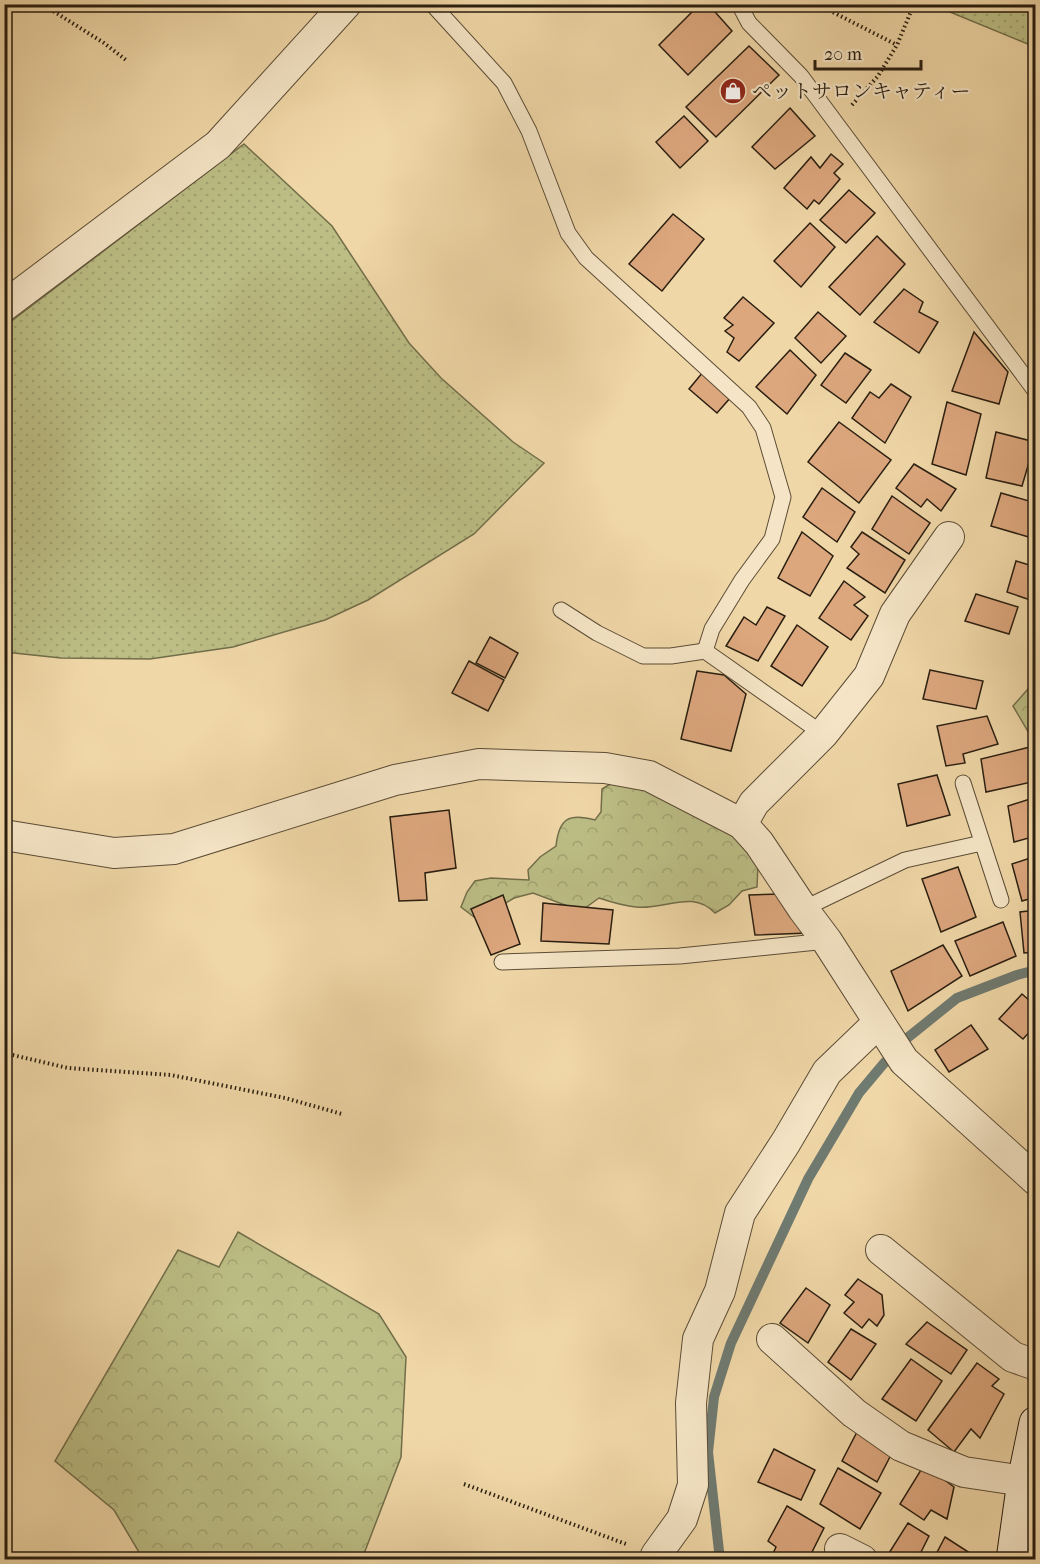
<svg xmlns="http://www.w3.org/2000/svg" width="1040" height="1564" viewBox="0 0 1040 1564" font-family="'IM FELL French Canon','Noto Serif JP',serif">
<defs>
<pattern id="grass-dots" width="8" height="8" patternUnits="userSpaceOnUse" patternTransform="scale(1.5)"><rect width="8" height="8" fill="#bcbe85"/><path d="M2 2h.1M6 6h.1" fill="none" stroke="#a2a372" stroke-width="1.8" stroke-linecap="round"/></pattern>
<pattern id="forest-crowns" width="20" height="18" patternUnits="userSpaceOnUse" patternTransform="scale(1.5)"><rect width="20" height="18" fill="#bcbe85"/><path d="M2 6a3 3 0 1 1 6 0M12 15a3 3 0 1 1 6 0" fill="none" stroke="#a2a372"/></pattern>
</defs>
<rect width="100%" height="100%" fill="#f0d7a7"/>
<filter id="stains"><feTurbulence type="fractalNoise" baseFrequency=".00333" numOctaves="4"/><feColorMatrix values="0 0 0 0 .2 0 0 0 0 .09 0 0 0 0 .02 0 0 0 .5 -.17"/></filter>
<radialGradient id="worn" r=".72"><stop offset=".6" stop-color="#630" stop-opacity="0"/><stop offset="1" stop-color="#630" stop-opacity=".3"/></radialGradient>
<g fill="url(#grass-dots)" stroke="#726e4a" stroke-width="1.5">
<polygon points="933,5 1025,5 1035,9 1035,47"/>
<polygon points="244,144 332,226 409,343 441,378 513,442 544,463 474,534 368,600 325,620 233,647 150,659 61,658 5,652 5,326"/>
</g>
<g fill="url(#forest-crowns)" stroke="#726e4a" stroke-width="1.5">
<polygon points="1035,681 1035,738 1030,735 1013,706"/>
<path d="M 645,782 L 729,826 L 758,865 L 757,887 L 742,891 L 729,905 L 715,913 C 692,889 666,910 636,907 C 623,906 611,902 599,898 L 581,911 L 533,893 L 514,898 L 488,914 L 474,917 L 461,907 L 467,892 L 475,881 L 491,878 L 529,880 L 528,870 L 540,857 L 556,846 C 559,818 569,813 595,820 L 601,812 L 602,789 L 612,783 Z"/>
<polygon points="238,1232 379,1314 406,1357 401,1457 362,1559 143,1559 114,1510 55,1461 178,1250 219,1267"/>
</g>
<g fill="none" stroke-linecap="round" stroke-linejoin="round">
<g stroke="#6f7a70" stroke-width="10">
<polyline points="906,1039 957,998 1017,975 1036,970"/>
<polyline points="720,1560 708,1452 714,1397 731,1343 808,1179 859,1093 885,1062"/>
</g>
</g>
<g fill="#dda77e" stroke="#291e10" stroke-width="1.5">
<polygon points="700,4 708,4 732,31 688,75 659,45"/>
<polygon points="749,46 779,75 716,137 686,107"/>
<polygon points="790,108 815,136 775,169 752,147"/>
<polygon points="684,116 708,141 680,168 656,142"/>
<polygon points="831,154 843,164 834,173 840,179 819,204 814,200 807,209 784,188 811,157 820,168"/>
<polygon points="849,190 875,213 846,243 820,220"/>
<polygon points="673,214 704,239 662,291 629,264"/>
<polygon points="810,223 835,247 801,287 774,261"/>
<polygon points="877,236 905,264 860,315 829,287"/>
<polygon points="904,289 923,302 919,312 938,322 919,353 874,322"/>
<polygon points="743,297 774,323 739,361 727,352 734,338 725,331 733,325 724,318"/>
<polygon points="818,312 846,336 821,363 795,338"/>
<polygon points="974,332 1008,372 999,404 952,391"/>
<polygon points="790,350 816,375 787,414 756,387"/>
<polygon points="845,353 871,370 846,403 821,385"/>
<polygon points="703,372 731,397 717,413 689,389"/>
<polygon points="891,384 911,397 885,443 852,418 870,392 879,398"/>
<polygon points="947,402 981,414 966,475 932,464"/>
<polygon points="839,422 891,460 859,503 808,462"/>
<polygon points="996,432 1035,442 1022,486 986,478"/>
<polygon points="914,464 956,489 941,511 927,499 921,507 896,488"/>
<polygon points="822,488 855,512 837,542 803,517"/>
<polygon points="1001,493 1036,503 1036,529 1032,538 991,526"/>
<polygon points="892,496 930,523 909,554 872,529"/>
<polygon points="802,532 833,556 810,596 778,578"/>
<polygon points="862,532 905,560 885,593 847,568 859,554 851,547"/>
<polygon points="1016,561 1036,567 1036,602 1007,592"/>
<polygon points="844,581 865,597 854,605 868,616 851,640 819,618"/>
<polygon points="976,594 1018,607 1009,634 965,621"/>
<polygon points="767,607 785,616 758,661 726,646 744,617 756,625"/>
<polygon points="797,625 828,647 802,686 771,666"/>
<polygon points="490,637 518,653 505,678 476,663"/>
<polygon points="469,661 504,680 488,711 452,693"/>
<polygon points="930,670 983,681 976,709 923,699"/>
<polygon points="697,671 724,675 746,694 731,751 681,739"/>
<polygon points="987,716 998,744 963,754 965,763 946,766 937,726"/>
<polygon points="1030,747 1036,763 1036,781 986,792 981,759"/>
<polygon points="937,775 950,815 907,826 898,784"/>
<polygon points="1036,797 1036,836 1014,842 1008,806"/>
<polygon points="449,810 456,868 425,873 427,900 399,901 390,817"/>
<polygon points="1036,856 1036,897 1022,901 1012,864"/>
<polygon points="958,867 976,917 941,932 922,879"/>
<polygon points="782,894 808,933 755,935 749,895"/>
<polygon points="503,895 520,944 491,955 471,909"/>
<polygon points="543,903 613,910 609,944 541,941"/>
<polygon points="1036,910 1036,952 1024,953 1020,912"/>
<polygon points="1003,922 1016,956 970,976 955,941"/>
<polygon points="943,945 962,976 908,1011 891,971"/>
<polygon points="1022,994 1036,1006 1036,1025 1023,1039 999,1019"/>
<polygon points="971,1025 988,1049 949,1072 935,1050"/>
<polygon points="858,1279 882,1295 884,1315 877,1326 869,1319 862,1328 844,1313 854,1302 845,1295"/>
<polygon points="806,1288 830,1305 808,1343 780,1323"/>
<polygon points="927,1322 967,1350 951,1374 906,1344"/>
<polygon points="851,1329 876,1344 851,1380 828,1362"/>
<polygon points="911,1359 942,1381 916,1421 882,1399"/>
<polygon points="977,1363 999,1379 992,1386 1004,1394 980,1438 971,1429 954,1452 928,1430"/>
<polygon points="859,1428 893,1451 877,1482 842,1461"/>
<polygon points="774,1449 815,1470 801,1500 758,1482"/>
<polygon points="924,1465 954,1487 947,1519 931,1510 924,1520 900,1504"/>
<polygon points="838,1468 881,1493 860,1529 820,1504"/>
<polygon points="787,1506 824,1528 808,1560 770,1560 776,1547 768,1541"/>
<polygon points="908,1523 929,1536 917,1560 899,1560 889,1553"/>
<polygon points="945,1537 973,1555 970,1560 933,1560"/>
</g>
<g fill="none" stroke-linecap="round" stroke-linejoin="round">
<defs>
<g id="lane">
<polyline points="432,4 504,83 529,131 568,233 586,258 749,407 763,428 783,497 772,539 742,580 712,629 705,651 823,734"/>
<polyline points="739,4 749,23 801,76 1036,392"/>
<polyline points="561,610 597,633 643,656 671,656 705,651"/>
<polyline points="963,783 1001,900"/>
<polyline points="803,909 905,860 982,843"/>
<polyline points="502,962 680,956 827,941"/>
</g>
<g id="street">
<polyline points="4,306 218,145 346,4"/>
<polyline points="742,824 754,803 823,734 869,676 895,614 949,537"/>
<polyline points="4,835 114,853 174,849 395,780 479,764 605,768 649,776 742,824 759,843 803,909 827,941 904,1061 1036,1180"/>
<polyline points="881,1250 1013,1357 1036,1365"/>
<polyline points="772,1339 854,1413 901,1446 964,1472 1024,1481"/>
<polyline points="840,1549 862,1560"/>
<polyline points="656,1555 682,1519 693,1485 691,1403 698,1339 720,1291 740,1213 786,1142 827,1072 878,1023"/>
</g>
<polyline id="secondary" points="1013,1560 1024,1481 1036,1423"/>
</defs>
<use href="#lane" stroke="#5b4c36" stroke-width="17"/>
<use href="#street" stroke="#5b4c36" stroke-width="32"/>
<use href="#secondary" stroke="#291e10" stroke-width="35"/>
<g stroke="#291e10" stroke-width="4" stroke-dasharray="1.5 3" stroke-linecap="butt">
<polyline points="42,4 104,43 126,60"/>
<polyline points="817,4 897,45"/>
<polyline points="852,105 878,76 897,45 914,4"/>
<polyline points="4,1053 68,1068 171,1075 285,1098 342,1114"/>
<polyline points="464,1484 626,1544"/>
</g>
<use href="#lane" stroke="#f5e5c6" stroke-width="15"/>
<use href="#street" stroke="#f5e5c6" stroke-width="30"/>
<use href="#secondary" stroke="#f5e5c6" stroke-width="33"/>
</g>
<defs>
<symbol id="shop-disc" viewBox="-11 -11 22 22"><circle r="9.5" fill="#8f2418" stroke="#f5e5c6"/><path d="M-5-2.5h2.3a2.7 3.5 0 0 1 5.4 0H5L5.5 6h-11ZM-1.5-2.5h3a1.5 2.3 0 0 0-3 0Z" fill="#fff"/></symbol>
</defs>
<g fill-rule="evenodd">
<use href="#shop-disc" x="718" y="76" width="30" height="30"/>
</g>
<g text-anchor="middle" stroke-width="4.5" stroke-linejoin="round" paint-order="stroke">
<g font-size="20" fill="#291e10" stroke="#f5e5c6" text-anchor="start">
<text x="752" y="98">ペットサロンキャティー</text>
</g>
</g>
<rect width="1040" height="1564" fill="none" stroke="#f0d7a7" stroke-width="24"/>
<rect x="6" y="6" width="1028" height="1552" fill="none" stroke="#291e10" stroke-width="3"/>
<rect x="12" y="12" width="1016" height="1540" fill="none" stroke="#291e10" stroke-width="1.5"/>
<path d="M815 60v9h106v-9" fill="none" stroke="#291e10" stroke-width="3"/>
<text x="824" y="60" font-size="18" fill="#291e10" stroke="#f5e5c6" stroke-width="4.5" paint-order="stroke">20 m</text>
<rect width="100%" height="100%" filter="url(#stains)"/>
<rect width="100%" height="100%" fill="url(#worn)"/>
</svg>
